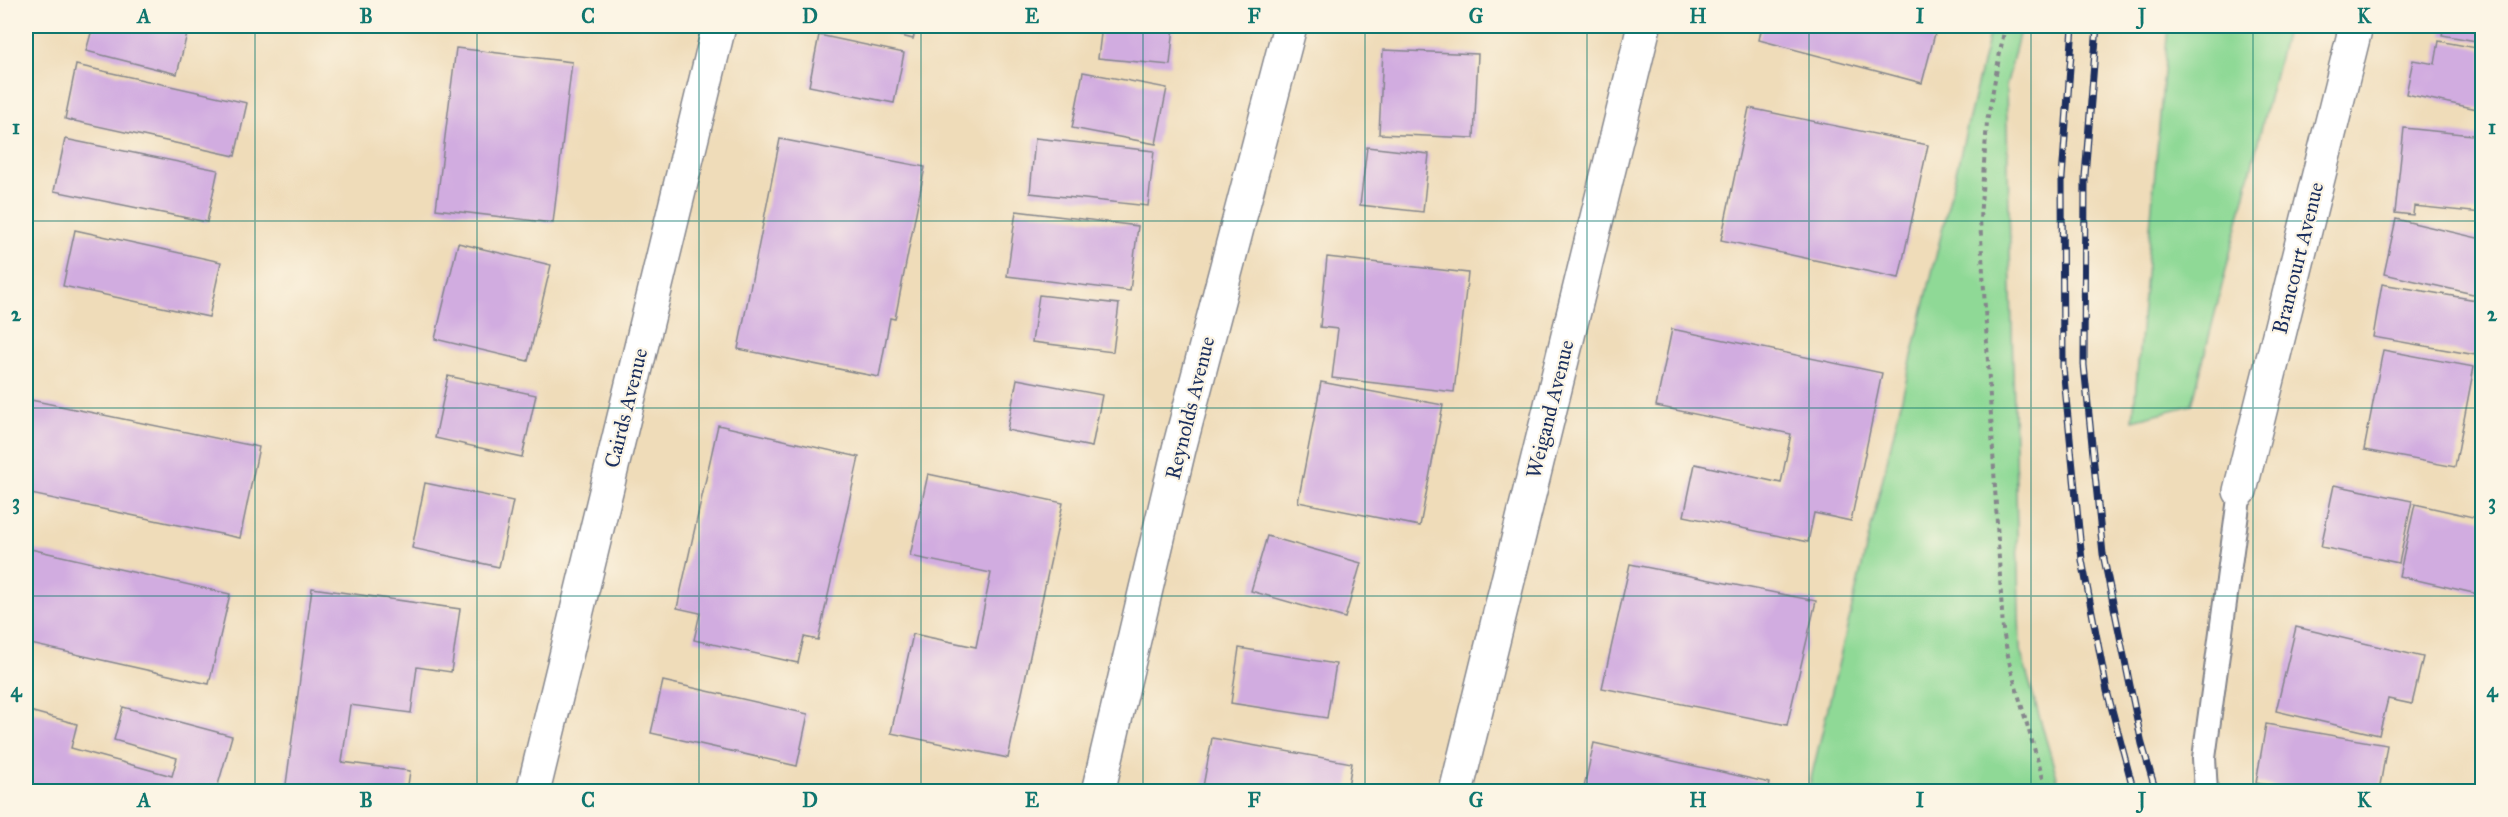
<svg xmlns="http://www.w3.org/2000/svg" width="2508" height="817" viewBox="0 0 2508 817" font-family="'IM FELL Great Primer',serif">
<rect width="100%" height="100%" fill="#fcf5e5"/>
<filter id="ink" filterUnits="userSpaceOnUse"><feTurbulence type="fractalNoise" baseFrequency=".0167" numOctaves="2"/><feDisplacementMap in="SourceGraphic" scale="12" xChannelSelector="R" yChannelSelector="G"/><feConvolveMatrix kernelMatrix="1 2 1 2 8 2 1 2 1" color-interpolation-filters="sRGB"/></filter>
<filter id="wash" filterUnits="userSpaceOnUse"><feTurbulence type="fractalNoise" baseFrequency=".008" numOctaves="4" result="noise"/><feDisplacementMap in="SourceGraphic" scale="24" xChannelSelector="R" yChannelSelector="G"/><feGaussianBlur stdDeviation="1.35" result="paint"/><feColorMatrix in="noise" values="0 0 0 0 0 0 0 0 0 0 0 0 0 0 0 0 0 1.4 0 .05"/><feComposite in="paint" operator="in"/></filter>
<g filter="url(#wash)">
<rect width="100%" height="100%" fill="#efdcb9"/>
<g fill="#8fd996" stroke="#55847a" stroke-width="1.5">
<polygon points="1991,26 2021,26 2006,87 2020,650 2061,791 1808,791"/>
<polygon points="2168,26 2287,26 2192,405 2133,420"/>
</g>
<g id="blocks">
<g fill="#d1ace0">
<polygon points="93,26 189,26 177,74 86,51"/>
<polygon points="863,26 917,26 913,39"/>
<polygon points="1102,26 1174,26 1170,65 1098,58"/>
<polygon points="1762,26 1937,26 1922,83 1759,40"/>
<polygon points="2444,26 2482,26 2482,42 2442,35"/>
<polygon points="819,35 904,53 894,103 809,86"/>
<polygon points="2439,41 2482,49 2482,110 2406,94 2413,60 2435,64"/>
<polygon points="456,48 572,62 553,223 436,209"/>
<polygon points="1383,50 1478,54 1474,138 1379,134"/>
<polygon points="76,65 247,103 235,156 65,119"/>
<polygon points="1083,72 1167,88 1156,144 1072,128"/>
<polygon points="1749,108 1928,145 1899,278 1721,240"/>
<polygon points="2404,128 2482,136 2482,213 2414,206 2413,215 2395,213"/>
<polygon points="1035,138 1154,151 1148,206 1030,193"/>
<polygon points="65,139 218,170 207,222 54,191"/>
<polygon points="780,139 925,167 895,319 890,318 879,377 738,349"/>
<polygon points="1367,147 1429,154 1423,212 1360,205"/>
<polygon points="1016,211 1138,226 1130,291 1007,276"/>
<polygon points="2396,219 2482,239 2482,296 2384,274"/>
<polygon points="75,230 221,262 209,317 63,286"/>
<polygon points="458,243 551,265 528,361 435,339"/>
<polygon points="1327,257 1468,273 1454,392 1332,378 1338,329 1320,327"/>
<polygon points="2382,284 2482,301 2482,356 2373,337"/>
<polygon points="1039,295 1119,304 1113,352 1032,342"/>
<polygon points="1672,329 1882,373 1851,521 1814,513 1808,542 1684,516 1695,464 1781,483 1791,434 1656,406"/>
<polygon points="2383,350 2474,367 2455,467 2364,450"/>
<polygon points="448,376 536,395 522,457 435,438"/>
<polygon points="1017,379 1102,395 1092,447 1007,430"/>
<polygon points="1321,382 1443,405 1420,526 1298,502"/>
<polygon points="26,399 259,447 240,538 26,493"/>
<polygon points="718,425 859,457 818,640 804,637 798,663 694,640 700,613 677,608"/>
<polygon points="928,474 1063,503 1008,758 891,733 913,634 976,647 991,573 910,556"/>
<polygon points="425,483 513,501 499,567 412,548"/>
<polygon points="2334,485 2412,501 2399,563 2321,547"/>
<polygon points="2415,504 2482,519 2482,595 2399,576"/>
<polygon points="1267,536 1361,563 1345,618 1251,591"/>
<polygon points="26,548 230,594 209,684 26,643"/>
<polygon points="1630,564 1816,601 1787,725 1602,688"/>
<polygon points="312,588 460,609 451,672 417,667 411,713 350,705 342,762 410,771 407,792 285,792"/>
<polygon points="2296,627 2423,657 2412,704 2388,699 2379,735 2276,711"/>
<polygon points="1239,648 1336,664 1327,718 1231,703"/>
<polygon points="663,681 808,714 797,766 651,733"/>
<polygon points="123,707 232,736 216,792 36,792 26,789 26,710 77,724 71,748 172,776 177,758 114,740"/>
<polygon points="2266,724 2387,745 2379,792 2307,792 2256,783"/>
<polygon points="1212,738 1352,763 1347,792 1202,792"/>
<polygon points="1594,743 1770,783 1768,792 1583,792"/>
</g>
</g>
</g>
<g filter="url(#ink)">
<use href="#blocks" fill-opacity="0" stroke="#85868c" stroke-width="1.5"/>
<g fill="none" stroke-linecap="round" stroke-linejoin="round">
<defs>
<polyline id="lane" points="2206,792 2204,758 2240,491"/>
<g id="street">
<polyline points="2240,491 2356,26"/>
<polyline points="533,792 719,26"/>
<polyline points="1098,792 1179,449 1290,26"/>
<polyline points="1456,792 1644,26"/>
</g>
</defs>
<use href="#lane" stroke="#85868c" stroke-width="26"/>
<use href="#street" stroke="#85868c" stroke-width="36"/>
<polyline stroke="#85868c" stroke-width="4" stroke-dasharray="4.5 4.5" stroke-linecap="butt" points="2005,26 1987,122 1980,219 2003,631 2011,670 2047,792"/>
<use href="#lane" stroke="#fff" stroke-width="22"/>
<use href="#street" stroke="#fff" stroke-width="33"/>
<defs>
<g id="rail">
<polyline points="2073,26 2062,178 2063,367 2082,560 2107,691 2134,792"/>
<polyline points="2097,26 2085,176 2084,365 2103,554 2142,744 2156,792"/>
</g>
</defs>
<use href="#rail" stroke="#1b2f5e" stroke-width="7"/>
<use href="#rail" stroke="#fcf5e5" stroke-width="4.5" stroke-dasharray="14" stroke-linecap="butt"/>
</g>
</g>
<path fill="none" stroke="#0f766e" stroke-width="1.5" stroke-opacity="0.55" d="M 255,26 L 255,792M 477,26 L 477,792M 699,26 L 699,792M 921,26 L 921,792M 1143,26 L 1143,792M 1365,26 L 1365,792M 1587,26 L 1587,792M 1809,26 L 1809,792M 2031,26 L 2031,792M 2253,26 L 2253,792M 26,221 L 2482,221M 26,408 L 2482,408M 26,596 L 2482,596"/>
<g text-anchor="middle" stroke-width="4.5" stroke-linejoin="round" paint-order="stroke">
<g font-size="21" fill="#1b2f5e" stroke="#fcf5e5">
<text transform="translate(2298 258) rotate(-76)" y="7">Brancourt Avenue</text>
<text transform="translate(626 408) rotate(-76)" y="7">Cairds Avenue</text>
<text transform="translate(1190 408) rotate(-76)" y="7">Reynolds Avenue</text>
<text transform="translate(1550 409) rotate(-76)" y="7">Weigand Avenue</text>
</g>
</g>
<rect width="2508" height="817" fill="none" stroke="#fcf5e5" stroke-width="66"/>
<rect x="33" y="33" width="2442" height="751" fill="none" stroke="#0f766e" stroke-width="2"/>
<g font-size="20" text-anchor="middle" font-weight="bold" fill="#0f766e">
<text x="144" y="23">A</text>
<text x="366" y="23">B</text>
<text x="588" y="23">C</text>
<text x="810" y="23">D</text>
<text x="1032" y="23">E</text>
<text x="1254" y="23">F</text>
<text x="1476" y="23">G</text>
<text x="1698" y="23">H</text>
<text x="1920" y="23">I</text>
<text x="2142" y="23">J</text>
<text x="2364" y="23">K</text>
<text x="16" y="134">1</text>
<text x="2492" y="134">1</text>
<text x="16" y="321">2</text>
<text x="2492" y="321">2</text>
<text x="16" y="509">3</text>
<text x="2492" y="509">3</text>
<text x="16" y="697">4</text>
<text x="2492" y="697">4</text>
<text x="144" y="807">A</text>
<text x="366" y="807">B</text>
<text x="588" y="807">C</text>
<text x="810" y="807">D</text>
<text x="1032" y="807">E</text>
<text x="1254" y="807">F</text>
<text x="1476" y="807">G</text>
<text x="1698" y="807">H</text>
<text x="1920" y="807">I</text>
<text x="2142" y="807">J</text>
<text x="2364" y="807">K</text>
</g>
</svg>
